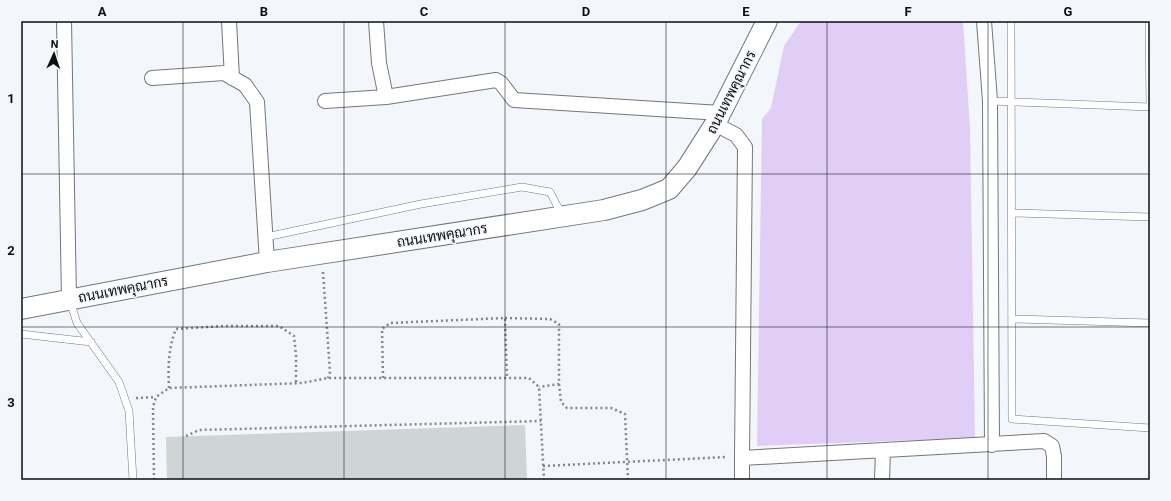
<svg xmlns="http://www.w3.org/2000/svg" width="1171" height="501" viewBox="0 0 1171 501" font-family="Roboto,Sarabun,sans-serif">
<style>
.green{fill:#e0cef7}
.building{fill:#cfd4d5}
.lines{fill:none;stroke-linecap:round;stroke-linejoin:round}
.service-casing{stroke:#74777a;stroke-width:8}
.minor-casing{stroke:#74777a;stroke-width:16}
.secondary-casing{stroke:#74777a;stroke-width:22}
.path{stroke:#848689;stroke-width:2.5;stroke-dasharray:2 3;stroke-linecap:butt}
.service{stroke:#fff;stroke-width:7}
.minor{stroke:#fff;stroke-width:14}
.secondary{stroke:#fff;stroke-width:20}
.grid{fill:none;stroke:#0d0e0f;stroke-width:1;stroke-opacity:0.55}
.labels{text-anchor:middle;dominant-baseline:central;stroke-width:3;stroke-linejoin:round;paint-order:stroke}
.street-label{font-size:14px;fill:#0d0e0f;stroke:#f3f6fa}
.neatline{fill:none;stroke:#0d0e0f;stroke-width:1.5}
.grid-label{font-size:13px;text-anchor:middle;font-weight:bold;fill:#0d0e0f}
</style>
<rect width="100%" height="100%" fill="#f3f6fa"/>
<path class="green" d="M801 21H963L970 129 975 438 757 446 762 119 771 108 784 46Z"/>
<path class="building" d="M525 425 527 480H167L166 437Z"/>
<g class="lines">
<g class="service-casing">
<path id="service" d="M1011 21 1012 419 1150 428
M1149 21 1150 107
M990 101 1150 107
M1012 213 1150 217
M266 237 421 204 522 187 550 192 562 215
M70 301 77 323 119 382 129 411 133 480
M1012 319 1150 323
M21 334 91 342"/>
</g>
<g class="minor-casing">
<path id="minor" d="M64 21 69 299
M229 21 232 78
M376 21 379 63 386 97 496 80 501 83 514 100 721 113
M984 21 990 101 992 445
M152 78 224 73 245 85 257 102 267 262
M325 101 386 97
M715 124 736 135 745 147 742 458 1044 441 1052 446 1054 456V480
M742 480V458
M882 480 883 450"/>
</g>
<g class="secondary-casing">
<path id="secondary" d="M21 309 267 262 604 210 642 200 669 189 687 168 715 124 767 21"/>
</g>
<path class="path" d="M323 272 330 372 328 378
M505 318 550 319 559 324V384L539 387
M383 378 382 329 390 323 505 318 507 378
M559 384 561 402 567 408H611L625 414 628 480
M169 388C168 368 168 349 176 329L223 326H279L294 336 296 355V383
M136 398 156 397
M186 436 199 430 541 421
M543 466 727 457
M154 480 153 407 156 397 169 388 302 383 328 378H529L539 387 544 480"/>
<use href="#service" class="service"/>
<use href="#minor" class="minor"/>
<use href="#secondary" class="secondary"/>
</g>
<path class="grid" d="M183 21V480M344 21V480M505 21V480M666 21V480M827 21V480M988 21V480M21 174H1150M21 327H1150"/>
<g class="labels">
<g class="street-label">
<text transform="translate(731 92) rotate(-63)">ถนนเทพคุณากร</text>
<text transform="translate(442 235) rotate(-9)">ถนนเทพคุณากร</text>
<text transform="translate(123 289) rotate(-11)">ถนนเทพคุณากร</text>
</g>
</g>
<rect width="1171" height="501" fill="none" stroke="#f3f6fa" stroke-width="44"/>
<g transform="translate(54 54) rotate(3)" stroke="#f3f6fa" stroke-width="3" paint-order="stroke">
<path d="M0-3L7 15L0 10L-7 15Z" fill="#0d0e0f"/>
<text y="-6" font-size="11" font-weight="bold" text-anchor="middle" fill="#0d0e0f">N</text>
</g>
<rect x="22" y="22" width="1127" height="457" class="neatline"/>
<g class="grid-label">
<text x="102" y="16">A</text>
<text x="264" y="16">B</text>
<text x="424" y="16">C</text>
<text x="586" y="16">D</text>
<text x="746" y="16">E</text>
<text x="908" y="16">F</text>
<text x="1068" y="16">G</text>
<text x="11" y="103">1</text>
<text x="11" y="255">2</text>
<text x="11" y="407">3</text>
</g>
</svg>
